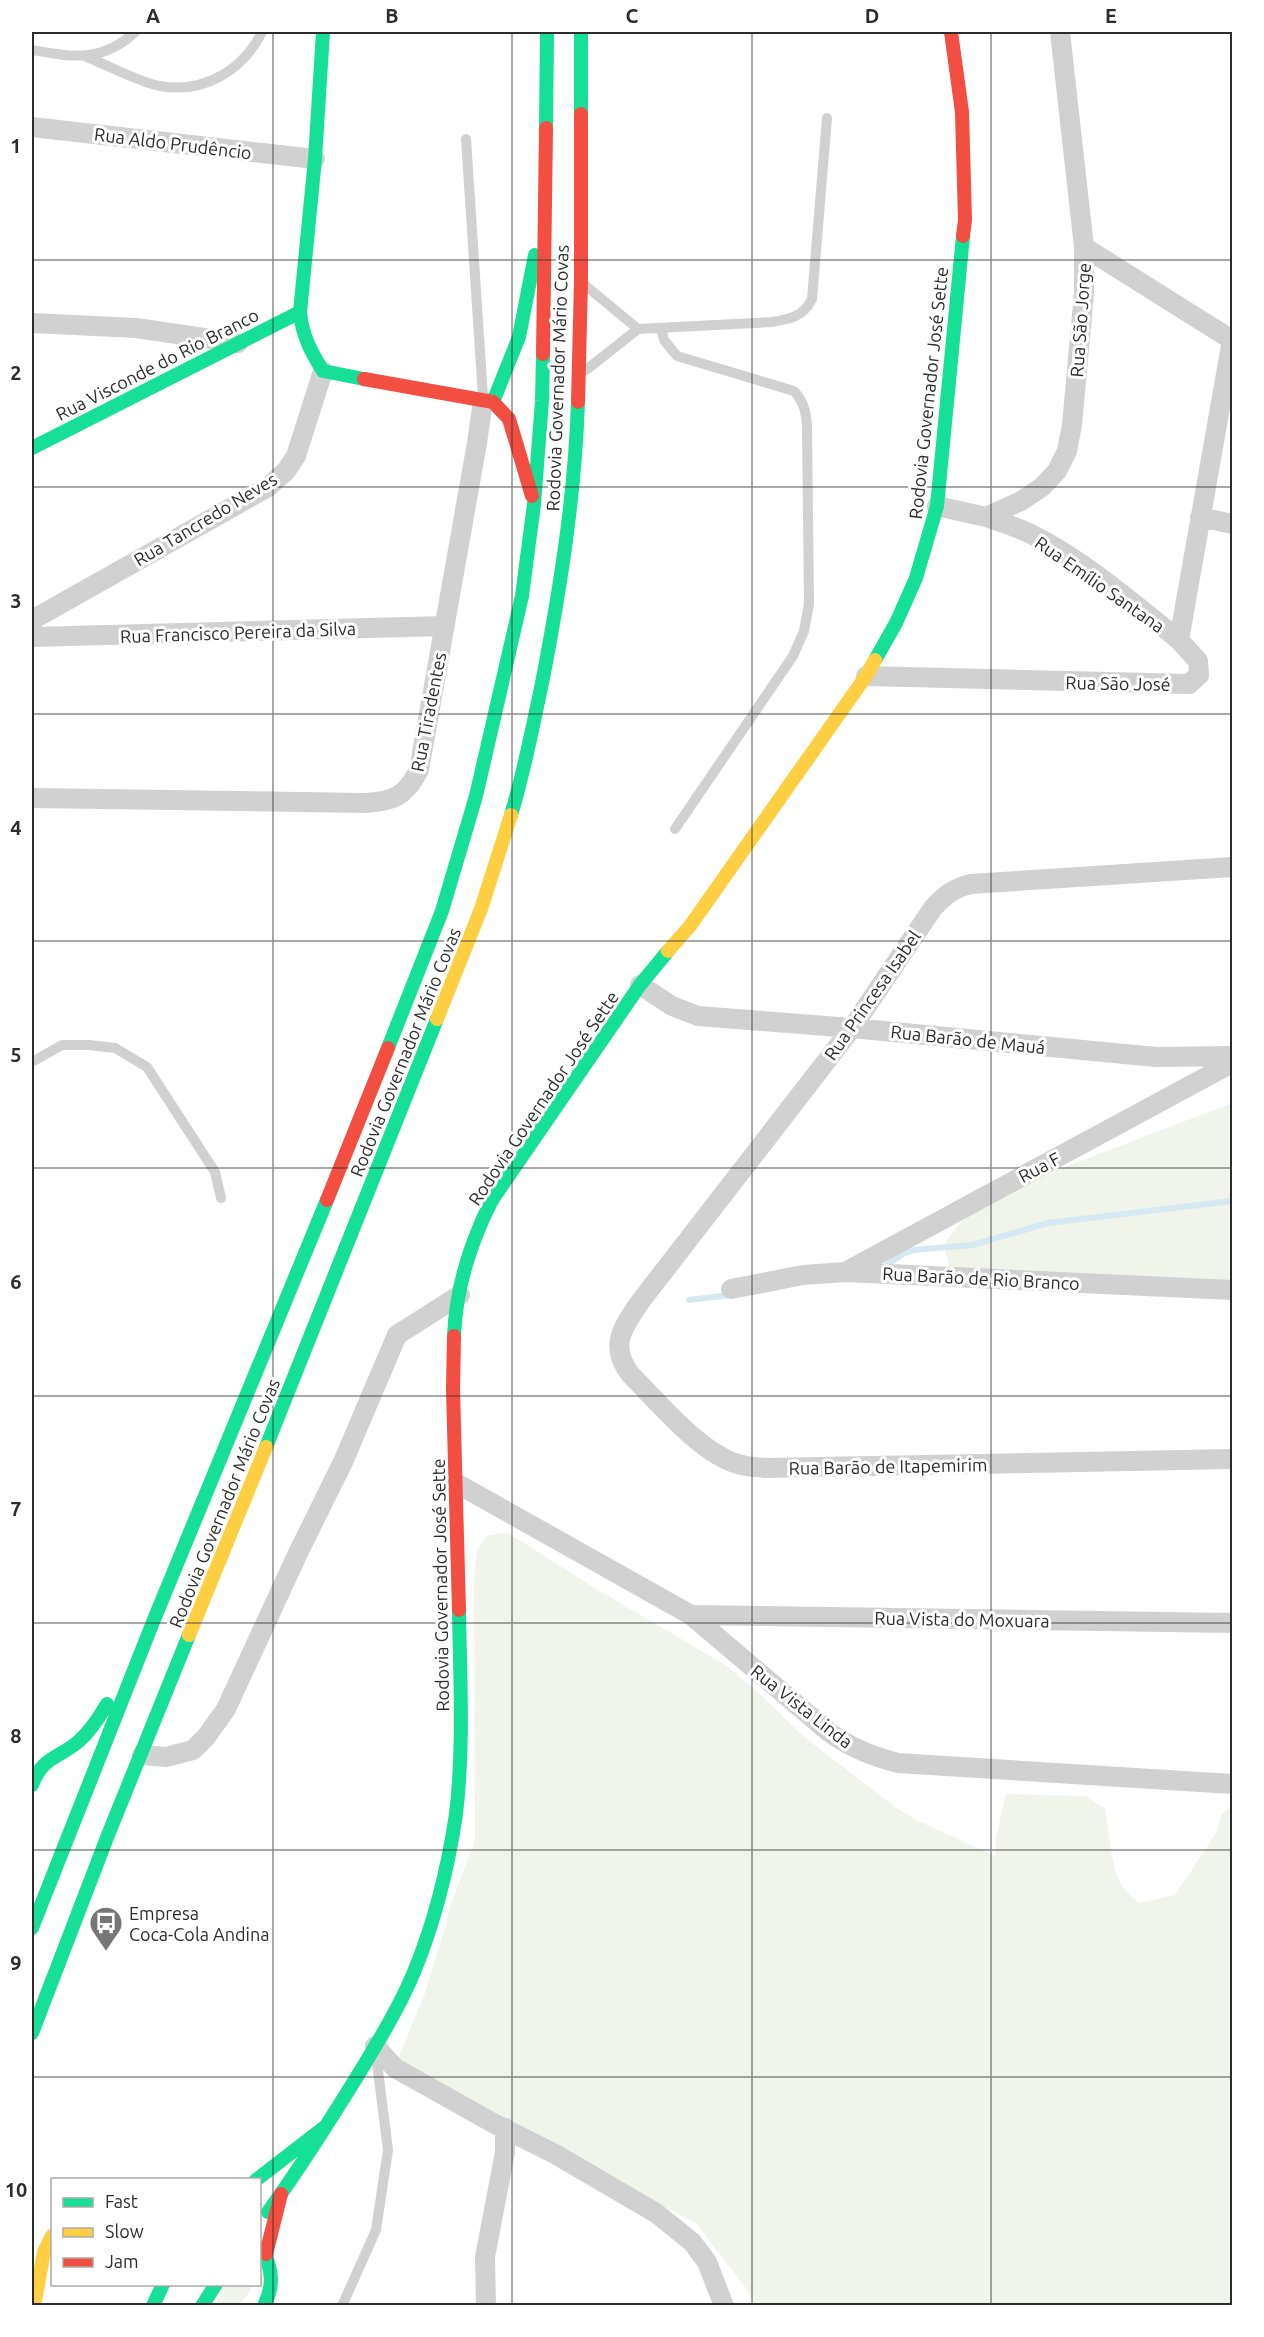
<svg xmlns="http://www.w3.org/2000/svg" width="1264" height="2337" viewBox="0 0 1264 2337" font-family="Ubuntu,sans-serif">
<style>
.green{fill:#f0f4ea}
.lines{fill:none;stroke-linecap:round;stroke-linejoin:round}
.stream{stroke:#d6e8f1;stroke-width:6}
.lane{stroke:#d1d1d1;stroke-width:10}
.street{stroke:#d1d1d1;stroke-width:20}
.fast{stroke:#16e098;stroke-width:14}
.slow{stroke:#ffcf43;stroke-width:14}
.jam{stroke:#f24e42;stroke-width:14}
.grid{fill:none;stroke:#2c2c2c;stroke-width:1.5;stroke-opacity:0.55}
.labels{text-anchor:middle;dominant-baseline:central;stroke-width:6;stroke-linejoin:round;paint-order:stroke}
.street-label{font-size:18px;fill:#2c2c2c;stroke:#fff}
.poi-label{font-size:18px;fill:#2c2c2c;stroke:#fff;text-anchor:start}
.neatline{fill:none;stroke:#2c2c2c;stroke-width:2}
.grid-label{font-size:20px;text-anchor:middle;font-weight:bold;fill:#2c2c2c}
</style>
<rect width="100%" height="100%" fill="#fff"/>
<path class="green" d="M1232 1103V1282L951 1271 943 1245 979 1200Z
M501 1533H508L598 1590 727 1666 763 1697 803 1736 895 1807 916 1820 995 1856 996 1837 1006 1794 1086 1796 1105 1808C1110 1830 1110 1873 1125 1890 1129 1895 1134 1899 1139 1903L1175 1895 1217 1832 1221 1815 1232 1806V2305H754L749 2292 696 2223 402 2072 396 2063 425 1993 445 1928 450 1907 475 1840 474 1578 477 1550 487 1536Z
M226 2285H253V2286C239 2309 239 2305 213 2306Z"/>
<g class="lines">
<path class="stream" d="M882 1268 903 1254 914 1250 972 1245 1048 1223 1232 1201
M689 1300 730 1295"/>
<path class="lane" d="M32 50C72 57 102 63 135 32
M87 57C107 65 141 83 160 86 204 94 243 70 262 32
M466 139 483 397
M661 328 664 340 677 356 794 391C804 402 806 412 807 426L809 604 804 631 793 656 675 829
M638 329 772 322C790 319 803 317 812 299L827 118
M586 370 638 329 586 286
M32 1062 62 1045H89L115 1048 147 1067 215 1172 221 1198
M342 2306 376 2230 388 2150 376 2055"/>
<path class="street" d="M32 127 315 159
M1084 247 1232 340
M32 323 136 328 238 343
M937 506 986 517 1021 501 1042 487 1057 471 1067 451 1072 425 1084 293V247L1060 32
M986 517C998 521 1010 525 1022 530 1075 553 1133 603 1179 640
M1200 517 1232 524
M32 620 268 487 286 471 296 456 323 371
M32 637 445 626
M866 676 1189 684 1199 675 1198 661 1179 640 1232 340
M32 798 365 803C394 801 405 797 419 770L477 443 483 401
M1232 867 971 884C954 888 945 895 933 908L852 1028 640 1302C623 1327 608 1346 631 1375 658 1402 701 1454 738 1464 747 1467 757 1467 766 1468L1232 1459
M640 985 672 1006 698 1016 852 1028 1156 1057 1232 1056
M847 1271 1232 1063
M731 1289 803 1275 845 1272 1232 1290
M456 1483 691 1615 829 1732C851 1748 872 1756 898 1763L1232 1784
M691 1615 1232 1623
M142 1755 166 1757 193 1750 206 1737 226 1709 298 1553 343 1462 397 1335 460 1295
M375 2046 395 2068 493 2123 555 2154 656 2213 692 2242 707 2262 724 2306
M486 2306 485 2257 505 2152V2128"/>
<path class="fast" d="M323 32 315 159 300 312C302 335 311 352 323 371L364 379
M581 32V114
M546 128 547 32
M493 402 519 337 535 255
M32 448 300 312
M875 660 896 623 916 578 937 506 963 236
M511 815C525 769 534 721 544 673 561 583 575 494 578 402
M388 1048 442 911 476 796 522 596 534 504 542 401 543 354
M454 1336C456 1287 470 1243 492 1200L640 985 668 951
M266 1447 437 1019
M32 1785C42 1757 58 1759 79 1741 90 1731 99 1718 107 1704
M32 1928 153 1622 327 1200
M32 2033 108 1835 189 1635
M256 2180 326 2126
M268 2212C300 2168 329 2122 358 2075 378 2042 399 2008 414 1972 435 1921 448 1868 456 1814 464 1747 460 1677 459 1610
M260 2248C273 2266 274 2286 264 2306
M153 2306 163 2284
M202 2306 216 2284"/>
<path class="slow" d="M668 951 690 926 866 676 875 660
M437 1019 481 909 511 815
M189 1635 266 1447
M34 2306 44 2252 52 2236"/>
<path class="jam" d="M951 32 962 112 965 220 963 236
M543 354 546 128
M364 379 493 402 509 419 532 496
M578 402 581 281V114
M327 1200 388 1048
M454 1336 453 1390 459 1610
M266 2254 281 2194"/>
</g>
<path class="grid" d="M273 32V2306M512 32V2306M752 32V2306M991 32V2306M32 260H1232M32 487H1232M32 714H1232M32 941H1232M32 1168H1232M32 1396H1232M32 1623H1232M32 1850H1232M32 2077H1232"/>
<defs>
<g id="bus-pin" transform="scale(1.725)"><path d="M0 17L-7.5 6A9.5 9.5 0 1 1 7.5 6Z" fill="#767676" stroke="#fff"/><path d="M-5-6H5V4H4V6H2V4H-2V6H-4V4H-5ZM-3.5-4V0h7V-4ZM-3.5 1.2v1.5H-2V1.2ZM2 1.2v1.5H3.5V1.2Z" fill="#fff"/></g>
</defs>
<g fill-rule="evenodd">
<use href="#bus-pin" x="106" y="1923"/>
</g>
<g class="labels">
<g class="street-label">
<text transform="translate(173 143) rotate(7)">Rua Aldo Prudêncio</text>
<text transform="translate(1080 320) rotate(-86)">Rua São Jorge</text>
<text transform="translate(157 364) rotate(-27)">Rua Visconde do Rio Branco</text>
<text transform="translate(557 378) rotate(-88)">Rodovia Governador Mário Covas</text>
<text transform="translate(928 393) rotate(-84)">Rodovia Governador José Sette</text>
<text transform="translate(205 519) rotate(-31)">Rua Tancredo Neves</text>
<text transform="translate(1100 584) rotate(35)">Rua Emílio Santana</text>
<text transform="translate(238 632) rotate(-2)">Rua Francisco Pereira da Silva</text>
<text transform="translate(1118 683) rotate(1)">Rua São José</text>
<text transform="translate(428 712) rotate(-79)">Rua Tiradentes</text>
<text transform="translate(872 995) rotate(-55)">Rua Princesa Isabel</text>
<text transform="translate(968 1039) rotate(6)">Rua Barão de Mauá</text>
<text transform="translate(405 1052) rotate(-68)">Rodovia Governador Mário Covas</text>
<text transform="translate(543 1098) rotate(-56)">Rodovia Governador José Sette</text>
<text transform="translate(1039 1167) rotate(-28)">Rua F</text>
<text transform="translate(981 1278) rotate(3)">Rua Barão de Rio Branco</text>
<text transform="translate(888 1466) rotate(-1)">Rua Barão de Itapemirim</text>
<text transform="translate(224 1503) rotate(-68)">Rodovia Governador Mário Covas</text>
<text transform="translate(440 1585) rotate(-91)">Rodovia Governador José Sette</text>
<text transform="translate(962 1619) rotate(1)">Rua Vista do Moxuara</text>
<text transform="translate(802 1706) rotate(38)">Rua Vista Linda</text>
</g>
<g class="poi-label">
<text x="129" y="1913">Empresa<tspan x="129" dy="21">Coca-Cola Andina</tspan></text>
</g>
</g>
<rect width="1264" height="2337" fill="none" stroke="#ffffff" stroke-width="66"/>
<rect x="51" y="2178" width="210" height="108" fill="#ffffff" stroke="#ababab" stroke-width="1.5"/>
<rect x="63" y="2198" width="30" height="9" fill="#16e098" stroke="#ababab" stroke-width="1.5"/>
<text x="105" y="2208" font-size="18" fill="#2c2c2c">Fast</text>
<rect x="63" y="2228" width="30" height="9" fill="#ffcf43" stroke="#ababab" stroke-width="1.5"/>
<text x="105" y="2238" font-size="18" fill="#2c2c2c">Slow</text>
<rect x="63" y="2258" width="30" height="9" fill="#f24e42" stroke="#ababab" stroke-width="1.5"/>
<text x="105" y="2268" font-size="18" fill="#2c2c2c">Jam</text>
<rect x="33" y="33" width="1198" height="2271" class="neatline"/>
<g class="grid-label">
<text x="153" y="23">A</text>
<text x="392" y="23">B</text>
<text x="632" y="23">C</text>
<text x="872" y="23">D</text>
<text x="1111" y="23">E</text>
<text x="16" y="153">1</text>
<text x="16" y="380">2</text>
<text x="16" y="608">3</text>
<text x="16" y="835">4</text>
<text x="16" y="1062">5</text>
<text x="16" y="1289">6</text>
<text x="16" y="1516">7</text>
<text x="16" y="1743">8</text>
<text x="16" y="1970">9</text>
<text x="16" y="2197">10</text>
</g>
</svg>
